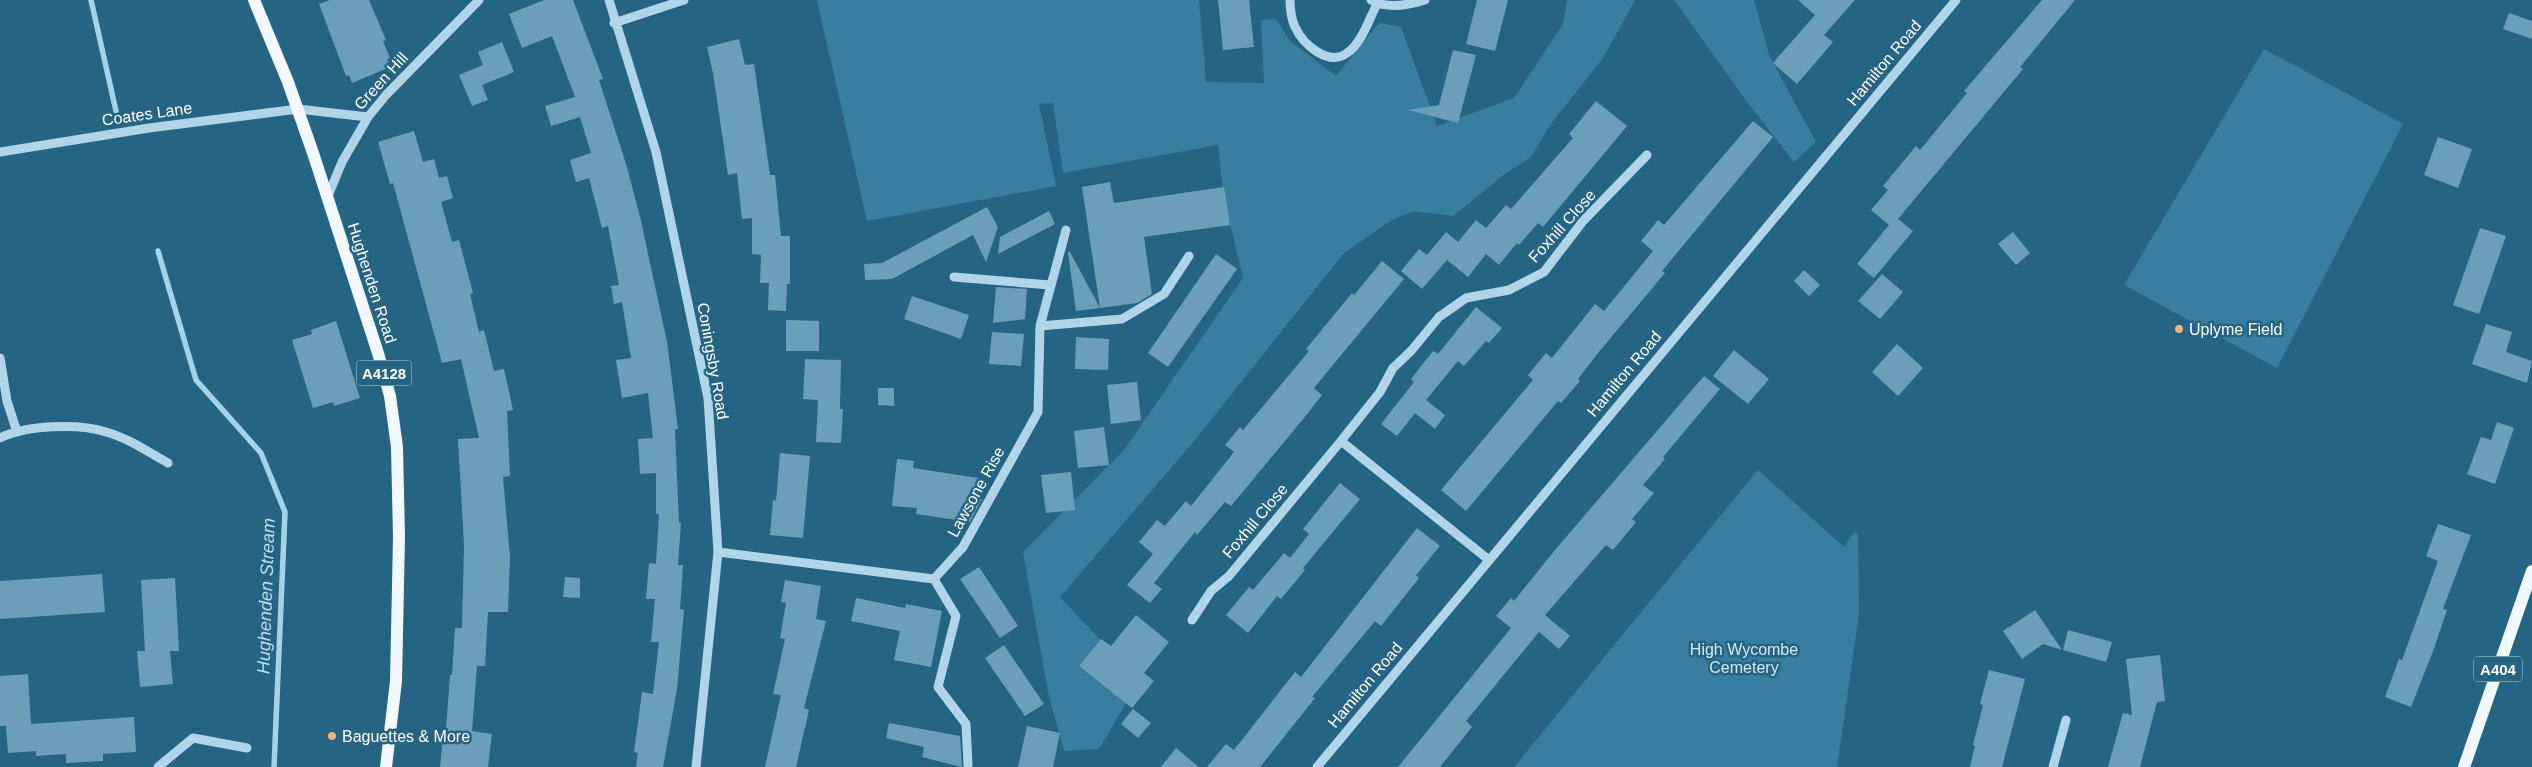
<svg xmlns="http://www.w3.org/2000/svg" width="2532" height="767" viewBox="0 0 2532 767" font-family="Helvetica,sans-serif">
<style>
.green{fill:#387ea0}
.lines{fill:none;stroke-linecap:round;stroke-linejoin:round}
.stream{stroke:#a4d3e8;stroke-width:5.5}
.building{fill:#6b9fb9}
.minor{stroke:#b0d5e8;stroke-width:9}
.major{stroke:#f2f9fe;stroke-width:12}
.poi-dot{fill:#f0b275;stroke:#266484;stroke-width:2}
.labels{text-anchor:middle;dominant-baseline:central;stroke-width:5;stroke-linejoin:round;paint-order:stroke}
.shield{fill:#266484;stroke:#bed0da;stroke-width:1}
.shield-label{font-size:15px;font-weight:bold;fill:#fff}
.street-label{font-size:16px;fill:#fff;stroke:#266484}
.poi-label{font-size:16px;fill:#fff;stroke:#266484;text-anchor:start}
.park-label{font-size:16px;fill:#d4ebf6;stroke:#266484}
.water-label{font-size:18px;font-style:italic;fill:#bcdeef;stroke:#266484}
</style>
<rect width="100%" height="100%" fill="#266484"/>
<path class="green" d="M817 0H1199L1206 82 1264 83 1261 20 1276 19 1290 41 1336 76 1379 23 1401 27 1437 126 1514 98 1563 24 1567 0H1635L1603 58 1550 125 1531 157 1505 174 1453 216 1414 211 1392 220 1344 253 1195 440 1060 597 1139 681 1099 749 1064 751 1048 692 1023 552 1124 450 1243 278 1224 198 1218 145 1063 173 1053 103 1039 104 1056 186 867 221Z
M1674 0H1754L1769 55 1816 142 1794 162 1744 98Z
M2264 49 2403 124 2277 368 2124 285Z
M1758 470 1844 547 1854 532 1858 534 1859 614 1837 767H1514Z"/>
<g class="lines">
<path class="stream" d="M91 0 116 111
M158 251 196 380 261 453 285 512 274 767"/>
</g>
<path class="building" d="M330 0H369L386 40 383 41 390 58 387 59 390 67 352 83 349 75 346 76 319 4Z
M544 0H573L603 79 599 80 627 167 641 221 667 342 678 429H675L679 523H681L678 565H683L680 609 684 610 677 689 663 767H636L638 753 634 752 642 692 653 694 659 642H651L655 599H646L649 563 656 564 659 514H656V473L640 474 638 439 653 438 648 393 622 398 616 360 631 358 622 302 614 304 611 286 619 285 608 226 602 228 589 178 576 182 570 160 591 153 580 117 551 126 545 106 575 97 552 36 522 48 509 14Z
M1218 0H1249L1254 47 1223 50Z
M1477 0H1508L1495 51 1466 44Z
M1798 0H1855L1824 35 1833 42 1797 84 1773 63 1815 15Z
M2042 0H2075L2020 67 2023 69 1898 219 1913 231 1874 278 1857 264 1889 225 1871 210 1888 190 1883 186 1916 146 1920 150 1967 93 1964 91Z
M2509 13 2532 21V39L2503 29Z
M739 39 745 65 754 64 770 175H775L781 236H790V284H787L786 311 768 310 769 283H760L761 255 752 254V218L742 219 737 173 728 175 713 73 707 47Z
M502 42 514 72 482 85 488 100 472 106 459 75 483 65 478 52Z
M1453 50 1476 55 1458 123 1408 110 1439 105Z
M1596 101 1627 126 1543 227 1538 223 1519 245 1517 243 1499 265 1486 254 1468 277 1447 260 1422 289 1401 271 1419 249 1427 255 1446 232 1458 242 1476 220 1486 228 1506 205 1511 209 1573 138 1569 134Z
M1753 121 1773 137 1662 271 1665 273 1598 353 1578 379 1580 381 1561 403 1558 401 1466 511 1441 490 1533 380 1528 375 1546 353 1552 358 1595 304 1604 311 1653 251 1641 241 1658 220 1664 225Z
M414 131 423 162 434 159 439 178 447 176 453 198 441 202 452 242 459 240 473 293 470 294 479 332 484 330 494 371 504 369 513 410 507 411 510 476 503 477 510 557 508 612H488L485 666H477L472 731 492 734 488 767H440L444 728 446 729 450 675H452L455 628H462L464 545 458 439 479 438 461 359 442 363 393 183 390 184 378 142Z
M2438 137 2472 149 2458 188 2424 175Z
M1110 182 1114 203 1224 187 1230 225 1144 237 1152 294 1137 303 1100 308 1082 187Z
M987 207 998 227 986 262 973 235 892 279 865 280 864 264 882 263Z
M1049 211 1055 224 998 254 1000 237Z
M2480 228 2506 236 2479 314 2453 305Z
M2013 232 2030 253 2016 265 1998 244Z
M1068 252H1070L1100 308 1076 311Z
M1216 254 1237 269 1168 367 1148 353Z
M1382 261 1404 279 1314 388 1322 395 1304 418 1231 506 1225 502 1197 535 1195 532 1154 583 1162 589 1150 603 1127 585 1153 554 1139 542 1157 520 1165 526 1186 501 1191 506 1234 452 1225 445 1240 427 1243 430 1274 393 1309 351 1306 349 1352 293 1354 295Z
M1804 270 1820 285 1809 296 1794 281Z
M1882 274 1903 292 1880 319 1858 301Z
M996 287 1027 289 1025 319 993 323Z
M912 296 969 315 961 339 904 319Z
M1476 307 1502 328 1489 343 1486 341 1464 366 1458 361 1426 400 1445 415 1435 429 1415 413 1397 436 1381 424 1414 382 1411 379 1433 351 1438 354Z
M786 320 819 321V351H786Z
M336 321 360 398 334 406 333 402 313 408 292 340 312 334 311 330Z
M2486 324 2512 332 2506 352 2532 361 2527 383 2472 364Z
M992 332 1024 334 1021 366 989 364Z
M1076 337 1109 339 1108 370 1075 369Z
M1897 344 1923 368 1898 396 1872 372Z
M1734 350 1769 379 1748 404 1713 376Z
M805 359 841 360 840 409H843L841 443 816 442 818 400 803 399Z
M1704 376 1720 389 1663 457 1665 459 1643 485 1654 493 1632 519 1636 522 1613 550 1606 545 1545 615 1570 636 1559 649 1539 632 1466 721 1472 727 1440 767H1398L1511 628 1496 616 1511 598 1514 601 1555 550Z
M1137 382 1141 420 1111 424 1107 385Z
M878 388H894V406L878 405Z
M2497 422 2514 428 2495 484 2467 474 2481 437 2491 440Z
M1104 427 1109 465 1078 468 1074 431Z
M780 453 810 456 803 538 770 535 773 500 776 501Z
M897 459 914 461 913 468 985 479 981 501 970 522 916 514 917 508 892 506Z
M1071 472 1075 510 1046 513 1041 475Z
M1340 483 1360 499 1303 568 1305 570 1281 599 1277 596 1248 633 1226 615 1249 587 1253 590 1284 553 1290 558 1309 534 1303 529Z
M2438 524 2471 535 2443 609 2447 610 2433 651 2411 707 2385 697 2399 659 2402 660 2438 561 2426 556Z
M1417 528 1440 546 1416 575 1419 578 1381 626 1375 621 1312 697 1315 698 1260 767H1207L1226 744 1234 750 1295 672 1301 677Z
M979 567 1018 626 1000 638 960 579Z
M102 574 105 612 0 619V581Z
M565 577 580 578V598L563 597Z
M175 578 179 651H170L173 684 140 687 137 651H145L141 580Z
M785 580 821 586 816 619 826 621 804 708 809 710 796 767H765L781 695 773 694 785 639 780 638 786 603 781 602Z
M856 598 905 608 906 604 942 611 931 667 894 660 900 631 851 621Z
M2035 610 2062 650 2043 644 2022 659 2003 631Z
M1136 615 1169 642 1144 673 1154 681 1132 708 1079 666 1101 639 1111 646Z
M2068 630 2112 642 2106 662 2063 650Z
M1004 645 1044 704 1025 716 985 658Z
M2160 655 2165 701 2157 702 2140 767H2108L2123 713 2132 715 2126 659Z
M1989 670 2025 679 2002 767H1970L1975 746 1973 745 1983 705 1980 704Z
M28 674 31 724 134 717 136 752 103 754V761L66 763V754L36 756V751L8 753 6 726H0V676Z
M1133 709 1151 723 1138 738 1121 724Z
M889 723 960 736 962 767 922 757 924 747 886 738Z
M1027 726 1060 733 1053 767H1018Z
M1176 748 1199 767H1161Z"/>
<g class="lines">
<path class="minor" d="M609 0 656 152 708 398 718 552 696 767
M1290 0C1290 9 1291 18 1295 27 1303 44 1328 67 1347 53 1362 43 1369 19 1377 4
M1371 0C1386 9 1409 5 1425 0
M614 23 684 0
M0 152 149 128 298 109 368 117
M328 196 342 162 368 117 386 95 479 0
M954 277 1050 285
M1040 326 1122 319 1164 294 1189 256
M0 358 7 401 17 432
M0 438C26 425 79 423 106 432 128 438 148 452 168 463
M718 552 934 579 963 547 1038 412 1040 326 1066 230
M1489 560 1341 441 1380 392 1393 368 1411 351 1439 317 1466 298 1509 290 1544 272 1583 221 1647 155
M934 579 956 616 938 687 966 724 968 765
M1192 620 1211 591 1229 576 1341 441
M158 767 193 738 247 748
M1317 767 1956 0
M2053 767 2066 720"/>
<path class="major" d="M254 0 288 82 313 153 378 353 390 396 397 447 399 537 396 681 386 767
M2464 767 2532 571"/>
</g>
<g class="poi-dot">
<circle cx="2179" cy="329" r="5"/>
<circle cx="332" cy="736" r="5"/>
</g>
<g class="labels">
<g class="shield">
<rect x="356.5" y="360.5" width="55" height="25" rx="4"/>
<rect x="2474" y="656.5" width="48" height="25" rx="4"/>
</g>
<g class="shield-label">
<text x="384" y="373">A4128</text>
<text x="2498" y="669">A404</text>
</g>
<g class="street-label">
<text transform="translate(1884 63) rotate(-50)">Hamilton Road</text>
<text transform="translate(381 81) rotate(-48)">Green Hill</text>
<text transform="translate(147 114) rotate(-8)">Coates Lane</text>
<text transform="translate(1562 226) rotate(-48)">Foxhill Close</text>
<text transform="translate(372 283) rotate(72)">Hughenden Road</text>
<text transform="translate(713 361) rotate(80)">Coningsby Road</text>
<text transform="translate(1624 374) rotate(-50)">Hamilton Road</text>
<text transform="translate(976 492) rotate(-61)">Lawsone Rise</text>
<text transform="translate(1255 521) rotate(-50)">Foxhill Close</text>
<text transform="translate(1365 685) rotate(-50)">Hamilton Road</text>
</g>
<g class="poi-label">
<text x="2189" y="329">Uplyme Field</text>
<text x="342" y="736">Baguettes &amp; More</text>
</g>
<g class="park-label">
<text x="1744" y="649">High Wycombe<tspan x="1744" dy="18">Cemetery</tspan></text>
</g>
<g class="water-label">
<text transform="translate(266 596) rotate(-88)">Hughenden Stream</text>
</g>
</g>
</svg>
